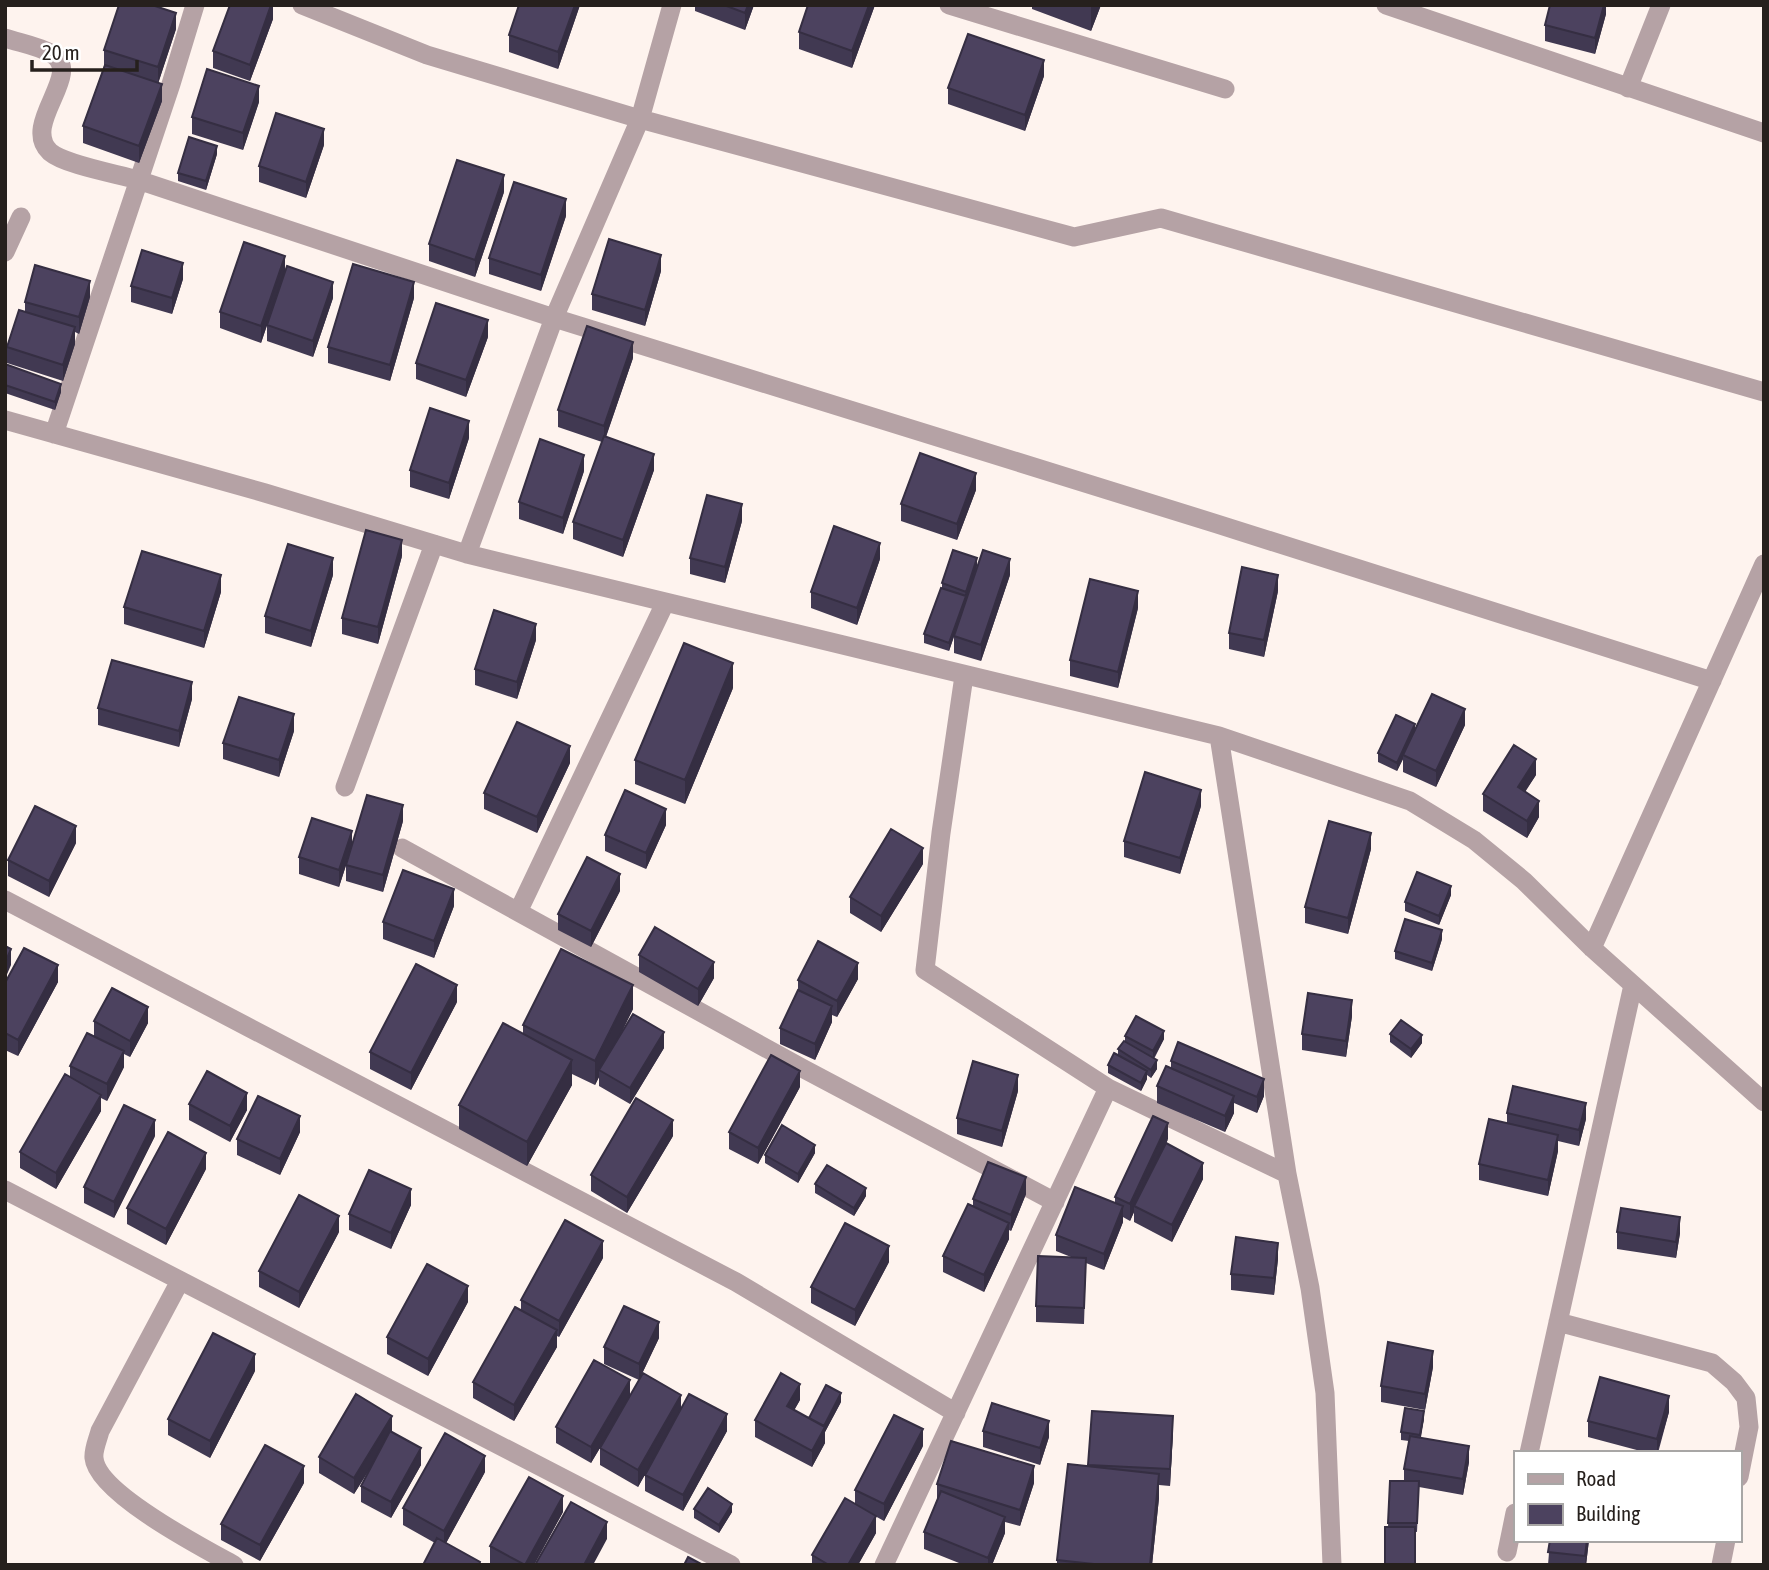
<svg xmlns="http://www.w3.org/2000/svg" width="1769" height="1570" viewBox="0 0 1769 1570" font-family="'Asap Condensed',sans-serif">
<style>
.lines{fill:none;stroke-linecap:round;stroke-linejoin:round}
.minor{stroke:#b5a2a5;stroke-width:19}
.wall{fill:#413952}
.shaded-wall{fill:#352e42}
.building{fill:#4c425f;stroke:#352e42;stroke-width:2}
</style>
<rect width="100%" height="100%" fill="#fef3ee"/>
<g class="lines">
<path class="minor" d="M302 5 427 55 640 119 1074 237 1161 218 1764 392
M949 5 1225 89
M1386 5 1764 133
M5 38C20 43 39 46 52 54 85 73 20 124 50 152 65 165 118 174 138 180L554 318 640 119 672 5
M1628 88 1661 5
M5 252 21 217
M5 420 265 493 467 554 1219 736 1287 1174 1310 1288 1325 1393 1332 1565
M54 434 171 84 195 5
M467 554 554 318 1217 524 1712 681
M964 676 941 833 925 970 1108 1088
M1219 736 1410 801 1474 840 1524 881 1592 948 1764 1102
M345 787 434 544
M402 848 802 1068 1055 1202
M5 900 736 1282 956 1413
M518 912 665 603
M1592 948 1764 564
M5 1190 731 1565
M180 1281 100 1431C98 1439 93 1450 94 1458 97 1493 203 1548 234 1565
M1558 1322 1712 1363 1734 1382 1746 1398 1749 1427 1739 1477
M1529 1453 1633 985
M1507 1552 1515 1513
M884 1565 1108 1088 1287 1174
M1721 1565 1726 1540"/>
</g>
<path class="wall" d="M273 5V19L250 81 213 68V51Z
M519 5H580L558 69 509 52V35Z
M695 5H754L745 30 695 11Z
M808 5H875L852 68 799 49V32Z
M1032 5H1101L1091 31 1032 9Z
M1606 5V14L1595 54 1545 41V25Z
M176 29 158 83 162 101 139 163 83 143V126L104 66V50Z
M1044 76 1025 131 948 104V88Z
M259 102 243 150 192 134V117Z
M324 145 306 198 259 182V166Z
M217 154 206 190 178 181V173Z
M504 192 475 277 429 261V244Z
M566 216 541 291 489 274V258Z
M661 271 645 326 592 310V294Z
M285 272 261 343 220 328V312Z
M183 279 172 314 131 302V286Z
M90 297 79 334 75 332V344L63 381 7 363V347L25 312V302Z
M333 298 313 357 267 341V325Z
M414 298 390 381 328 363V347Z
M488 337 466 397 416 379V363Z
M633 358 606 437 654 470 623 557 573 539V522L602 442 558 427V410Z
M5 364 61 392 55 410 5 393Z
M469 438 449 499 410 487V470Z
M584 471 563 534 519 519V502Z
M976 490 957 540 901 521V504Z
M742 521 725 583 690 574V558Z
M402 556 378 644 342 634V618Z
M880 559 857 625 811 608V592Z
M977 566 966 602 1010 575 981 661 954 653V637L949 651 924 643V634L942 588V583Z
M333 575 311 647 265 633V616Z
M1278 591 1264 657 1229 649V633Z
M221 592 204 648 124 624V607Z
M1138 608 1118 688 1070 676V660Z
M536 640 517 699 475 685V669Z
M733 688 685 804 635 784V760Z
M192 699 179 747 98 725V708Z
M1465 725 1436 787 1403 772V759L1397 771 1378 762V753L1415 730Z
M294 731 279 777 223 759V743Z
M570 763 537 833 484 809V793Z
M1536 775 1525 791 1539 817 1527 838 1483 811V794Z
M1201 806 1180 874 1124 857V841Z
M403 821 383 892 346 881V865L339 887 299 874V857L352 844Z
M666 825 646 869 605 851V835Z
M76 843 49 897 8 876V860Z
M1371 849 1348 934 1305 923V907Z
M923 864 881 932 850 913V897Z
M620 891 591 947 558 930V914Z
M1451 895 1439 925 1405 911V902Z
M454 906 434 958 383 939V922Z
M1442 939 1432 971 1395 959V951Z
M639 955 714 978 698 1006 639 972Z
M858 979 837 1017 832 1015V1022L815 1060 780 1044V1028L798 990V980Z
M58 982 18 1056 5 1050V983Z
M457 1002 411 1090 370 1069V1052Z
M633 1009 620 1035 664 1048 630 1104 599 1086V1077L595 1085 572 1074V1085L527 1166 459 1129V1105L523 1034V1025Z
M1352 1016 1346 1057 1302 1050V1034Z
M94 1021 148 1023 130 1057 124 1054V1067L107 1101 101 1098V1111L56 1189 20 1168V1152L70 1077V1066L94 1037Z
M1390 1034 1422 1043 1411 1058 1390 1042Z
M1125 1036 1164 1039 1154 1059 1157 1069 1151 1078 1147 1075V1079L1141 1091 1108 1073V1065L1118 1056V1049L1125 1041Z
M1171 1061 1264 1096 1257 1113 1234 1103V1113L1225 1132 1157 1103V1086L1171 1069Z
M800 1087 758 1164 729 1149V1132Z
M1018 1091 1002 1147 957 1134V1118Z
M189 1104 247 1110 230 1142 189 1120Z
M1507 1113 1586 1119 1579 1146 1558 1141V1151L1548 1196 1479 1180V1164L1507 1123Z
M300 1132 280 1175 237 1155V1139Z
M155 1136 114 1218 84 1203V1187Z
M673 1136 627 1213 591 1191V1175Z
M1168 1139 1166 1144 1203 1179 1172 1242 1134 1222V1212L1130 1221 1123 1217V1222L1104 1270 1086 1263 1084 1324 1036 1322V1306L1071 1257 1056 1251V1235L1115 1203V1197Z
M815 1153 798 1183 765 1163V1155Z
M206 1169 166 1245 127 1224V1208Z
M815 1184 866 1196 854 1216 815 1193Z
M1026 1194 1011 1231 1009 1230V1239L984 1292 943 1272V1256L973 1207V1199Z
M411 1205 391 1249 349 1230V1214Z
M339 1232 299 1308 259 1287V1271Z
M1617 1232 1680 1233 1676 1258 1617 1249Z
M603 1258 559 1337 557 1336V1347L514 1421 473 1398V1382L521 1310V1300Z
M1278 1259 1274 1295 1231 1290V1274Z
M889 1262 855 1326 811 1303V1287Z
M468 1302 428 1376 387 1354V1337Z
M659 1338 639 1380 604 1364V1347Z
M1433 1367 1425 1410 1381 1402V1386Z
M255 1371 210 1458 168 1435V1419Z
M630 1396 681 1410 727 1431 683 1511 645 1491V1475L658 1451 638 1487 600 1465V1448L591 1463 556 1443V1427Z
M800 1400 794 1410 809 1418 841 1402 825 1432V1443L812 1467 755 1437V1420Z
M1092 1411 1173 1432 1170 1486 1159 1485V1498L1152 1565H1057V1560L1088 1466Z
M1669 1412 1658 1453H1648L1588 1437V1421Z
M1424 1419 1420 1438 1469 1462 1463 1495 1419 1487 1417 1532 1388 1527 1390 1481H1404V1469L1409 1441 1401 1440V1432Z
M983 1431 1049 1437 1040 1465 983 1447Z
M392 1432 421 1465 391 1518 361 1502V1486L368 1472 354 1494 319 1473V1457Z
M923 1446 884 1521 875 1516 876 1533 858 1565H812V1555L855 1505V1490Z
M485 1472 446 1543 480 1565 435 1543 403 1525V1508Z
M304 1483 260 1561 221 1540V1524Z
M1034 1483 1020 1526 1005 1522V1533L992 1565H964L924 1549V1532L937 1500V1484Z
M694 1509 732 1512 719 1533 694 1518Z
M563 1512 534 1565H494L490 1563V1546Z
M1550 1540H1589L1586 1565H1548Z"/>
<path class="shaded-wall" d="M271 5H273V19L250 81V65Z
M575 5H580L558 69V52Z
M748 5H754L745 30V13Z
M869 5H875L852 68V51Z
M1091 5H1101L1091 31Z
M1604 5H1606V14L1595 54V38Z
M176 13V29L158 84V67Z
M1044 60V76L1025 131V115Z
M162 84V101L139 163V146Z
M259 86V102L243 150V133Z
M324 129V145L306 198V182Z
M217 146V154L206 190V181Z
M504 175V192L475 277V260Z
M566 199V216L541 291V275Z
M661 255V271L645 326V310Z
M285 256V272L261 343V326Z
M183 263V279L172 314V298Z
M90 281V297L79 334V317Z
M333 282V298L313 357V341Z
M414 282V298L390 381V365Z
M488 320V337L466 397V380Z
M75 327V344L63 381V365Z
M633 342V358L604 442V426Z
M61 384V392L55 410V402Z
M469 421V438L449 499V483Z
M654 454V470L623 557V540Z
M584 455V471L563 534V518Z
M976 473V490L957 540V524Z
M742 504V521L725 583V567Z
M402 540V556L378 644V627Z
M880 543V559L857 625V608Z
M333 558V575L311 647V631Z
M977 558V566L949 651V643Z
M1010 559V575L981 661V645Z
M221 575V592L204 648V631Z
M1278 575V591L1264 657V640Z
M1138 591V608L1118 688V672Z
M536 624V640L517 699V682Z
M733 663V688L685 804V780Z
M192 682V699L179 747V731Z
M1465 709V725L1436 787V771Z
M294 714V731L279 777V760Z
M1415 724V732L1403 755V759L1397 771V763Z
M570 746V763L537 833V817Z
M1536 759V775L1518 803V787Z
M1201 790V806L1180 874V858Z
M1539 801V817L1527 838V821Z
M403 805V821L383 892V875Z
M666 809V825L646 869V853Z
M76 826V843L49 897V881Z
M352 831V847L339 887V870Z
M1371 833V849L1348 934V918Z
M923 848V864L881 932V916Z
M620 874V891L591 947V931Z
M1451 886V895L1439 925V916Z
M454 889V906L434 958V941Z
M1442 930V939L1432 971V963Z
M11 949V965L5 979V963Z
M714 962V978L698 1006V989Z
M858 963V979L837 1017V1001Z
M58 965V982L18 1056V1040Z
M457 985V1002L411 1090V1073Z
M633 985V1009L602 1072 599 1070V1077L595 1085V1061Z
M1352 1000V1016L1346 1057V1041Z
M832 1006V1022L815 1060V1044Z
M148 1007V1023L130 1057V1041Z
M1164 1031V1039L1153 1059V1051Z
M664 1032V1048L630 1104V1088Z
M1422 1035V1043L1411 1058V1049Z
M124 1051V1067L107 1101V1084Z
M572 1060V1085L527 1166V1142Z
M1157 1060V1069L1151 1078V1070Z
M800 1071V1087L758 1164V1148Z
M1147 1071V1079L1141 1091V1083Z
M1018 1075V1091L1002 1147V1131Z
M1264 1079V1096L1257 1113V1097Z
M247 1093V1110L230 1142V1126Z
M101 1095V1111L56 1189V1173Z
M1234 1096V1113L1225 1132V1116Z
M1586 1103V1119L1579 1146V1130Z
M300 1116V1132L280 1175V1159Z
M155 1120V1136L114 1218V1202Z
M673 1120V1136L627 1213V1197Z
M1168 1123V1139L1136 1207 1134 1206V1212L1130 1221V1204Z
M1558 1135V1151L1548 1196V1180Z
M815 1145V1153L798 1183V1174Z
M206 1153V1169L166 1245V1229Z
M1203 1163V1179L1172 1242V1225Z
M1026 1177V1194L1011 1231V1215Z
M866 1188V1196L854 1216V1208Z
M411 1189V1205L391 1249V1233Z
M1123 1206V1222L1104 1270V1254Z
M339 1216V1232L299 1308V1292Z
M1680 1217V1233L1676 1258V1242Z
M1009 1223V1239L984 1292V1275Z
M603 1241V1258L559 1337V1321Z
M1278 1243V1259L1274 1295V1278Z
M889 1246V1262L855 1326V1310Z
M468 1286V1302L428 1376V1359Z
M659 1322V1338L639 1380V1364Z
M557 1330V1347L514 1421V1405Z
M1433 1351V1367L1425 1410V1394Z
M255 1354V1371L210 1458V1441Z
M630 1380V1397L591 1463V1447Z
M800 1384V1400L787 1423V1406Z
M841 1393V1402L825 1432V1443L812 1467V1451Z
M681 1395V1411L638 1487V1470Z
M1669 1396V1412L1657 1453V1439Z
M1424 1411V1419L1420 1443V1435Z
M727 1414V1431L683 1511V1495Z
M392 1416V1432L354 1494V1478Z
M1173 1416V1432L1170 1486V1469Z
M1049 1421V1437L1040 1465V1448Z
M923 1429V1446L884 1521V1504Z
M1469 1446V1462L1463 1495V1479Z
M421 1448V1465L391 1518V1502Z
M485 1456V1472L444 1547V1531Z
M304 1466V1483L260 1561V1545Z
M1034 1466V1483L1020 1526V1510Z
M1159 1474V1498L1152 1565H1150Z
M563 1496V1512L534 1565H525Z
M732 1504V1512L719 1533V1525Z
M876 1516V1533L858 1565H848Z
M1005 1517V1533L992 1565H988V1558Z
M607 1522V1539L593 1565H584Z
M1587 1540H1589L1586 1565H1585Z"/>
<path class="building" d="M119 5H152L176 13 158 67 104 50Z
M230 5H271L250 65 213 51Z
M519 5H575L558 52 509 35Z
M724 5H748L745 13Z
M808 5H869L852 51 799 32Z
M1550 5H1604L1595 38 1545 25Z
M968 34 1044 60 1025 115 948 88Z
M105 65 162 84 139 146 83 126Z
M207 69 259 86 243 133 192 117Z
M276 113 324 129 306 182 259 166Z
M189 137 217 146 206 181 178 173Z
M457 160 504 175 475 260 429 244Z
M514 182 566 199 541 275 489 258Z
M609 239 661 255 645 310 592 294Z
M244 242 285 256 261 326 220 312Z
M142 250 183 263 172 298 131 286Z
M353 264 414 282 390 365 328 347Z
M35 265 90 281 79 317 25 302Z
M287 266 333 282 313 341 267 325Z
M436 303 488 320 466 380 416 363Z
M19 310 75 327 63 365 7 347Z
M587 326 633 342 604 426 558 410Z
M5 364 61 384 55 402 5 385Z
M430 408 469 421 449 483 410 470Z
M604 436 654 454 623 540 573 522Z
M540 439 584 455 563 518 519 502Z
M920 453 976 473 957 524 901 504Z
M707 495 742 504 725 567 690 558Z
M834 526 880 543 857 608 811 592Z
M366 530 402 540 378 627 342 618Z
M288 544 333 558 311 631 265 616Z
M953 550 977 558 966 592 942 583Z
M983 550 1010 559 981 645 954 636Z
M142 551 221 575 204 631 124 607Z
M1242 567 1278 575 1264 640 1229 633Z
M1090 579 1138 591 1118 672 1070 660Z
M941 588 966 596 949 643 924 634Z
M494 610 536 624 517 682 475 669Z
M684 643 733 663 685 780 635 760Z
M112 660 192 682 179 731 98 708Z
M1432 694 1465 709 1436 771 1403 755Z
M239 697 294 714 279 760 223 743Z
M1396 715 1415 724 1397 763 1378 753Z
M517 722 570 746 537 817 484 793Z
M1514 745 1536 759 1518 787 1539 801 1527 821 1483 794Z
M1145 772 1201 790 1180 858 1124 841Z
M625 790 666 809 646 853 605 835Z
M367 795 403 805 383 875 346 865Z
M35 806 76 826 49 881 8 860Z
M312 818 352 831 339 870 299 857Z
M1329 821 1371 833 1348 918 1305 907Z
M891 829 923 848 881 916 850 897Z
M587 857 620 874 591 931 558 914Z
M403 870 454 889 434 941 383 922Z
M1417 872 1451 886 1439 916 1405 902Z
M1405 919 1442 930 1432 963 1395 951Z
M655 927 714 962 698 989 639 955Z
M818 941 858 963 837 1001 798 980Z
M5 946 11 949 5 963Z
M24 948 58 965 18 1040 5 1033V983Z
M561 949 633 985 595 1061 523 1025Z
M416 964 457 985 411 1073 370 1052Z
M112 988 148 1007 130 1041 94 1021Z
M798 990 832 1006 815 1044 780 1028Z
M1308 993 1352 1000 1346 1041 1302 1034Z
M633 1014 664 1032 630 1088 599 1070Z
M1136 1016 1164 1031 1153 1051 1125 1036Z
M1401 1020 1422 1035 1411 1049 1390 1034Z
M503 1023 572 1060 527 1142 459 1105Z
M87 1033 124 1051 107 1084 70 1066Z
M1124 1041 1157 1060 1151 1070 1118 1049Z
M1178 1042 1264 1079 1257 1097 1171 1061Z
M1114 1053 1147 1071 1141 1083 1108 1065Z
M771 1055 800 1071 758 1148 729 1132Z
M973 1061 1018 1075 1002 1131 957 1118Z
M1166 1066 1234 1096 1225 1116 1157 1086Z
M207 1071 247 1093 230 1126 189 1104Z
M65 1074 101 1095 56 1173 20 1152Z
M1513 1086 1586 1103 1579 1130 1507 1113Z
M258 1096 300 1116 280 1159 237 1139Z
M636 1098 673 1120 627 1197 591 1175Z
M124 1105 155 1120 114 1202 84 1187Z
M1153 1116 1168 1123 1130 1204 1115 1197Z
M1489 1119 1558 1135 1548 1180 1479 1164Z
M782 1125 815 1145 798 1174 765 1155Z
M168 1132 206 1153 166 1229 127 1208Z
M1166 1143 1203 1163 1172 1225 1134 1206Z
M988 1162 1026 1177 1011 1215 973 1199Z
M827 1165 866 1188 854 1208 815 1184Z
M369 1170 411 1189 391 1233 349 1214Z
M1075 1187 1123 1206 1104 1254 1056 1235Z
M299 1195 339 1216 299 1292 259 1271Z
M968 1204 1009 1223 984 1275 943 1256Z
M1621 1208 1680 1217 1676 1242 1617 1232Z
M565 1220 603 1241 559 1321 521 1300Z
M845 1223 889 1246 855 1310 811 1287Z
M1236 1237 1278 1243 1274 1278 1231 1274Z
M1038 1256 1086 1258 1084 1308 1036 1306Z
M427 1264 468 1286 428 1359 387 1337Z
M624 1306 659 1322 639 1364 604 1347Z
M515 1307 557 1330 514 1405 473 1382Z
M213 1333 255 1354 210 1441 168 1419Z
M1388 1342 1433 1351 1425 1394 1381 1386Z
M594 1360 630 1380 591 1447 556 1427Z
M643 1373 681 1395 638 1470 600 1448Z
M781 1373 800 1384 787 1406 825 1427 812 1451 755 1420Z
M1600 1377 1669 1396 1657 1439 1588 1421Z
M826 1385 841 1393 824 1426 809 1418Z
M356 1394 392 1416 354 1478 319 1457Z
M689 1394 727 1414 683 1495 645 1475Z
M992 1403 1049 1421 1040 1448 983 1431Z
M1405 1408 1424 1411 1420 1435 1401 1432Z
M1092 1411 1173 1416 1170 1469 1088 1465Z
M894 1415 923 1429 884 1504 855 1490Z
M390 1431 421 1448 391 1502 361 1486Z
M445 1433 485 1456 444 1531 403 1508Z
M1410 1436 1469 1446 1463 1479 1404 1469Z
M951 1441 1034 1466 1020 1510 937 1484Z
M265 1445 304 1466 260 1545 221 1524Z
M1068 1464 1159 1474 1150 1565H1103L1057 1560Z
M529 1477 563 1496 525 1565 490 1546Z
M1390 1481H1419L1417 1523H1388Z
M708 1488 732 1504 719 1525 694 1509Z
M941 1491 1005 1517 988 1558 924 1532Z
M845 1498 876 1516 848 1565H829L812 1555Z
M571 1502 607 1522 584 1565H535Z
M1385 1527H1415V1565H1385Z
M437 1538 480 1562 479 1565H423Z
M1550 1540H1587L1585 1556 1548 1552Z
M688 1557 703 1565H684Z"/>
<rect width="1769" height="1570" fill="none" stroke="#26201d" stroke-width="14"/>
<rect x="1514" y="1451" width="228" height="91" fill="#ffffff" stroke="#a8a6a5" stroke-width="2"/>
<rect x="1528" y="1474" width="35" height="10" fill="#b5a2a5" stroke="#a8a6a5" stroke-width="2"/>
<text x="1576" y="1486" font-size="21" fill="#26201d">Road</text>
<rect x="1528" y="1504" width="35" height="21" fill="#4c425f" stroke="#a8a6a5" stroke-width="2"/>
<text x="1576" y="1521" font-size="21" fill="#26201d">Building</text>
<path d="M32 60v10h105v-10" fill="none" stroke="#26201d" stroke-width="3.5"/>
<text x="42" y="60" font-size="21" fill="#26201d" stroke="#ffffff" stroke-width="5" paint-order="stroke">20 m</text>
</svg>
